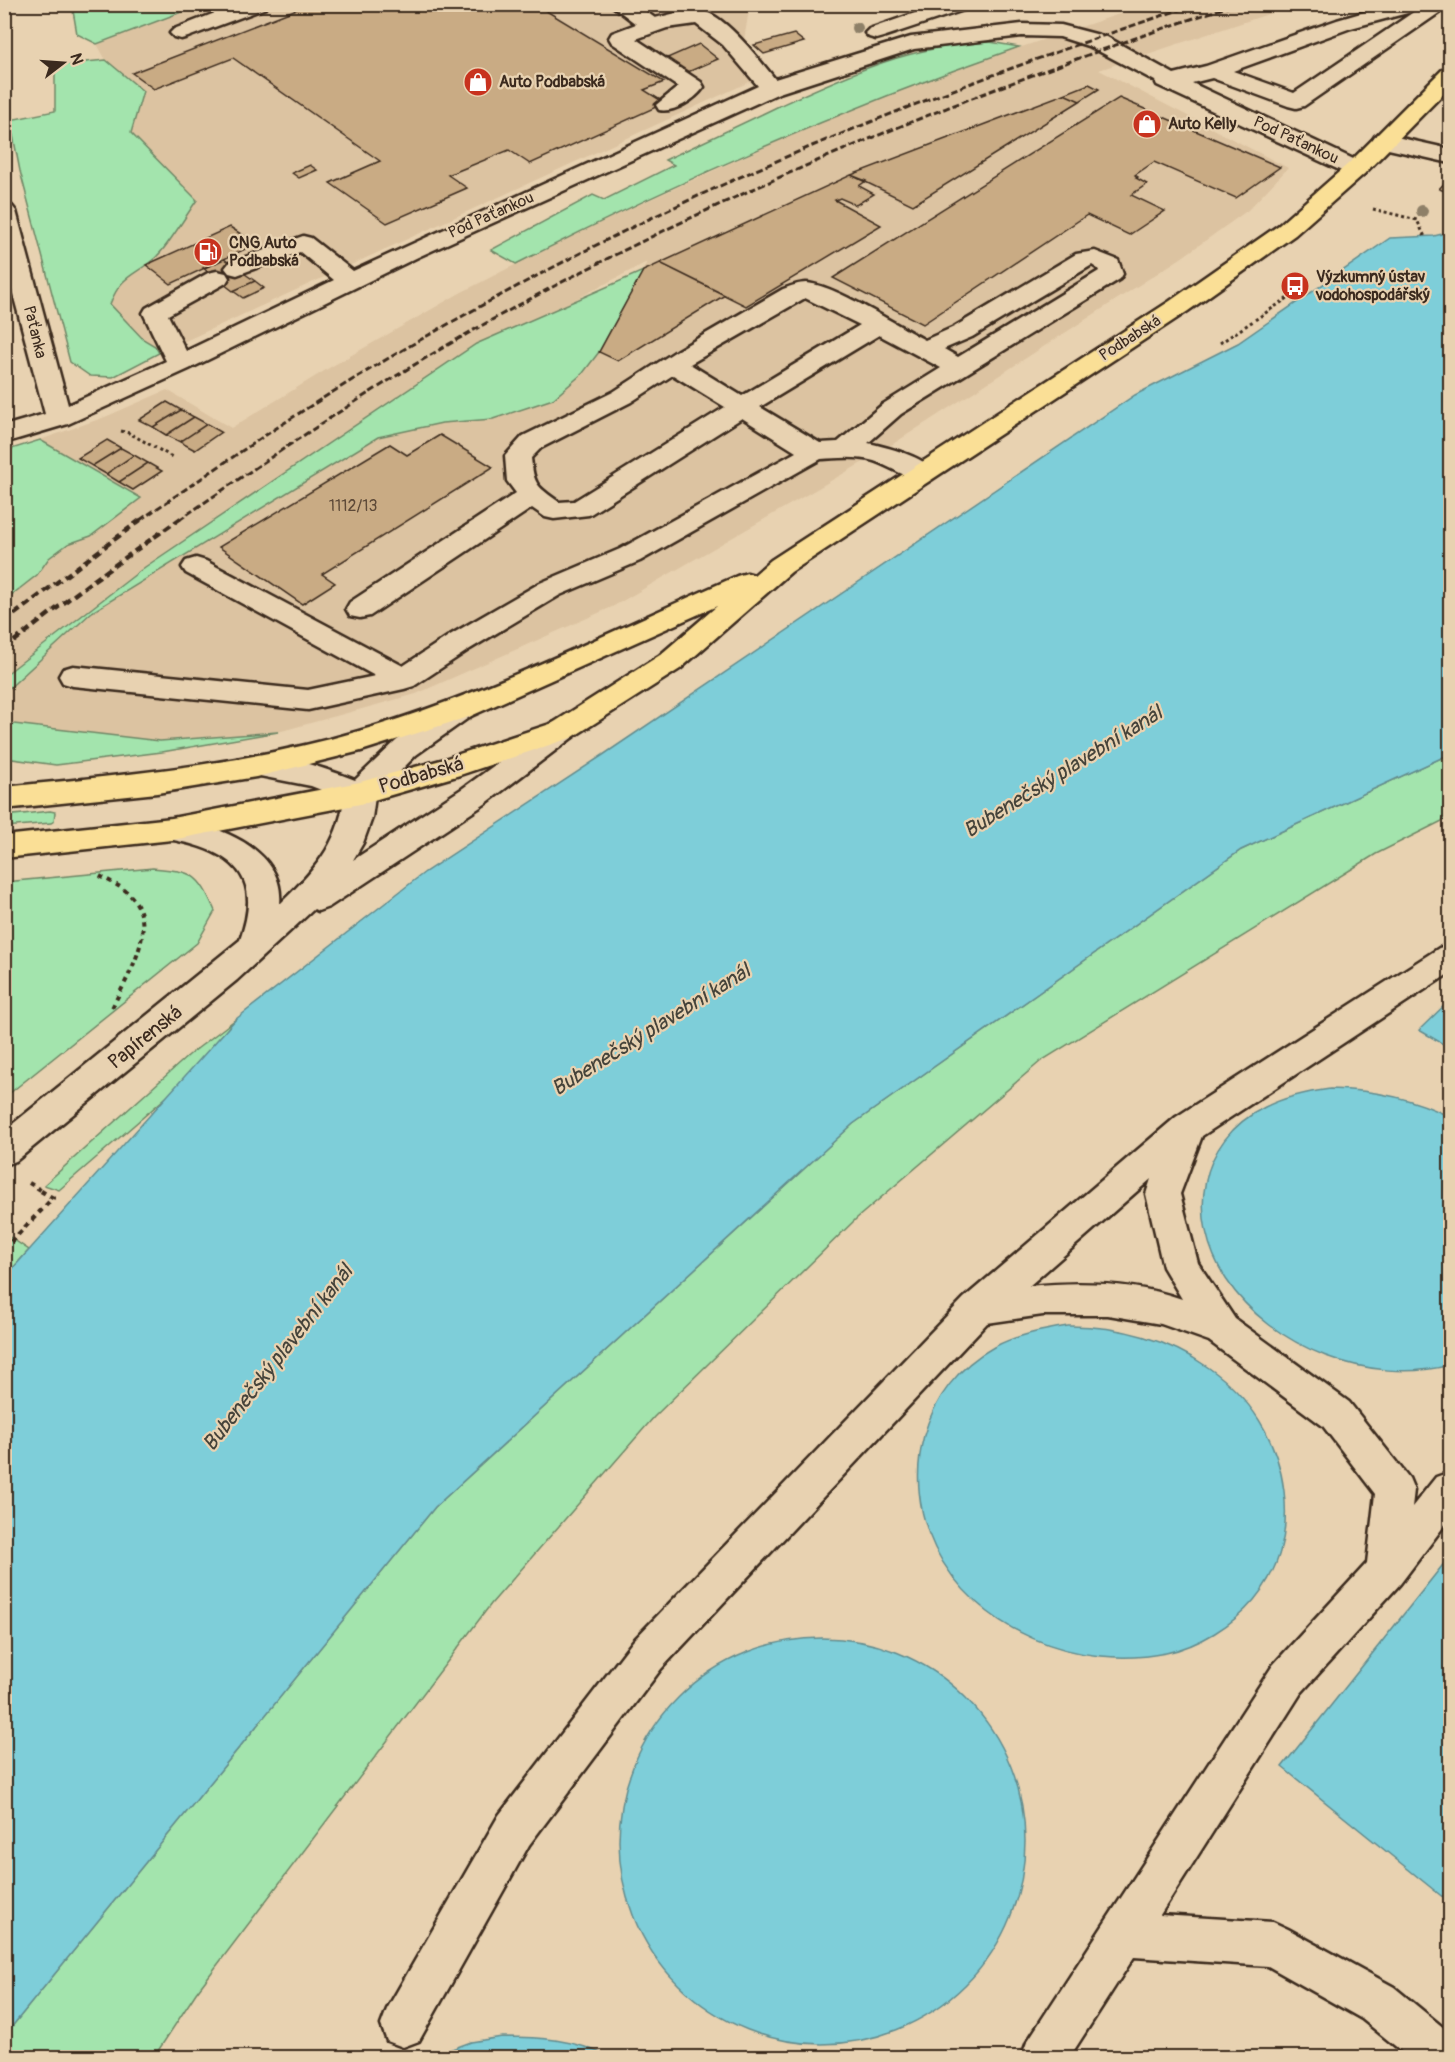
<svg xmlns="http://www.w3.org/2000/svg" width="1455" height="2062" viewBox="0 0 1455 2062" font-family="Pangolin,sans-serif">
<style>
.built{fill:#dcc3a1;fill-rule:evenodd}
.green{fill:#a3e4ad;stroke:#6f8766;stroke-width:1.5}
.water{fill:#7eced9;stroke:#638c8e;stroke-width:1.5}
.building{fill:#c9ab84;stroke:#3b2a1e;stroke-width:1.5}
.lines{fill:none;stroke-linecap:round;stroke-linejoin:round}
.minor-casing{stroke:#3b2a1e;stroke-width:5}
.major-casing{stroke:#3b2a1e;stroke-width:5}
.path-far2{stroke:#3b2a1e;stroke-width:3;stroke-dasharray:3 3;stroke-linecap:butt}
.path-far1{stroke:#3b2a1e;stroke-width:4;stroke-dasharray:4.5 4.5;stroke-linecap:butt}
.path{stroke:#3b2a1e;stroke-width:4.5;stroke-dasharray:5 5;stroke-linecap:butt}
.minor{fill:#e8d2b1;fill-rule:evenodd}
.major{fill:#fadf96;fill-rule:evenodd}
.rail-far1{stroke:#3b2a1e;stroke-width:3;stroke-dasharray:7 3;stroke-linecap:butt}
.rail{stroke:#3b2a1e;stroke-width:4.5;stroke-dasharray:8 4.5;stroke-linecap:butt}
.tree{fill:#8e8068}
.labels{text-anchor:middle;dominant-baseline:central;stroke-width:4.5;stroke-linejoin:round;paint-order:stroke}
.far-poi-label{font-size:16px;font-weight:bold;fill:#3b2a1e;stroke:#e8d2b1;text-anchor:start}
.far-street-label{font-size:16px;fill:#3b2a1e;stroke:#e8d2b1}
.number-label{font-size:16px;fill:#5e4a38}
.street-label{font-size:20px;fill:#3b2a1e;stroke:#e8d2b1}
.water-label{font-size:21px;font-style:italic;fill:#45433a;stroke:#e8d2b1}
</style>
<rect width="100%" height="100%" fill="#e8d2b1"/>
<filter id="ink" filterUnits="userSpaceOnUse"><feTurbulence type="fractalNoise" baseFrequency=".0167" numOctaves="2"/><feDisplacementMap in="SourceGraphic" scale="12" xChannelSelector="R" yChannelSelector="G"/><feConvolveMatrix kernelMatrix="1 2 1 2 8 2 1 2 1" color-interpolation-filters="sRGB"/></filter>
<g filter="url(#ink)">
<path class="built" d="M750 4 744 40 769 73 159 353 155 346 143 339 110 304 118 285 133 272 156 257 196 200 131 133 143 91 106 60 97 44 200 5Z
M1146 5H1296L1099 70 1288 168 1248 210 1181 258 879 453 612 607 416 694 278 732 160 741 5 724V692L67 635 5 684V587L133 493 40 440 105 417 167 390 231 428 329 368 460 293 577 233 836 115 962 67ZM647 262 599 352 493 419 442 423 378 437 103 605 262 487 391 404 519 329Z"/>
<path class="green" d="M72 5V4L200 5 97 44 77 34Z
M990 42 1019 47C847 107 678 181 516 264L491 250 593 195 604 200 674 165 665 160C703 142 742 124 781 105 851 73 912 45 990 42Z
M106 60 143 91 131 133 197 200C186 215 168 247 155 258 133 277 122 274 110 304L143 339 155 346 159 353 113 377 90 376 70 362 20 171 10 120 55 111V65Z
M643 271 599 352 583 373 553 399 493 419 442 423 378 437 92 612 5 692V675L145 567 476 344Z
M40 440 141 498 91 536 68 544 49 558 37 575 5 600V451Z
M5 723 160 741 278 732 162 752 56 765 5 758Z
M1450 754V817L1376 854 1041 1061 857 1218 654 1417 491 1604 196 1993 154 2057 5 2058V2035L435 1507 853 1124 1241 850Z
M50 811 55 812 54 821 51 823 5 827V816Z
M153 868C193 872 198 872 215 911L197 943 5 1097V882Z
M236 1019 171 1093 59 1190 44 1185 189 1055Z
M5 1234 29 1250 5 1277H4Z"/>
<path class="water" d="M1450 232V754L1241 850 853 1124 435 1507 5 2035V1277L236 1019 425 872 603 755 1135 395 1238 343 1390 238 1434 236Z
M1450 1000V1048L1419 1030Z
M1330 1089C1373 1090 1412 1097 1450 1117V1365C1371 1386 1271 1348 1226 1279 1187 1218 1197 1141 1265 1107 1285 1097 1307 1092 1330 1089Z
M1068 1326C1169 1325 1271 1384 1284 1491 1289 1531 1280 1569 1254 1600 1233 1625 1199 1646 1166 1653 1078 1671 976 1631 935 1548 900 1476 921 1387 994 1347 1017 1335 1042 1330 1068 1326Z
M1450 1556V1903L1282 1767Z
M619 1841a203 203 0 1 1 406 0a203 203 0 1 1-406 0Z
M502 2037C538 2037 576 2039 608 2057H430L471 2042Z"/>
<path class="building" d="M310 4H535L664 82 644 90 665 103 530 164 509 150 448 175 467 188 387 223 330 183 380 161 233 58 154 89 132 73Z
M794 34 804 42 764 54 754 45Z
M699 44 718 59 688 72 665 59Z
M1089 84 1099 89 1080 101 1064 94Z
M1064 94 1080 101 913 205 851 175Z
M1119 98 1280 167 1236 198 1154 162 1135 175 1138 177 1136 178 1147 184 1131 195 1165 211 1129 235 1087 215 923 324 833 278Z
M310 165 317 170 299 178 292 173Z
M851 175 866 181 859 186 874 194 856 205 840 198 835 200 881 225 746 306 660 263Z
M1450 177V193L1439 189Z
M230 227 256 244 171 284 146 265Z
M224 259 255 281 233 291 203 268Z
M660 263 725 295 618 361 599 352 643 271Z
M255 281 264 288 243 298 233 291Z
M167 402 181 410 153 427 139 420Z
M181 410 194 417 166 435 153 427Z
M194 417 207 424 180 442 166 435Z
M207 424 221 432 195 450 180 442Z
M440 435 493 467 322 574 335 583 302 604 219 547 390 444 407 455Z
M107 440 121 448 92 466 78 458Z
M121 448 134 455 106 474 92 466Z
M134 455 148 463 119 482 106 474Z
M148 463 162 471 133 490 119 482Z"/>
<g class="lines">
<g class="minor-casing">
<path id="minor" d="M238 4H269L266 8 188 37 181 39 174 37 170 33 174 29Z
M610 4H635L655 18C670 15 687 9 701 11 724 13 761 62 775 79L911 37 1022 24 1061 25 1107 37 1174 74 1206 66 1337 20 1392 4H1439L1442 9 1439 13 1304 106 1296 108 1288 106 1212 78 1192 83 1364 164 1367 169 1364 174 1356 176 1348 174 1157 85 1155 81 1091 47 1060 37 1022 36 914 49 779 93 418 257 189 369 68 424 4 443V426L45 414 4 260V204L12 206 16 211 68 405 166 361 143 313 146 308 208 273 217 271 226 273 229 278 226 283 168 315 186 351 334 280 300 252 237 275 229 273 225 268 229 263 303 236 311 238 353 271 758 86 723 45 696 24 667 28 636 39 701 82 704 87C695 100 674 113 659 110L656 105 678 87 612 43 609 38 612 33 636 24ZM1415 11 1294 93 1233 71 1351 28Z
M941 4H973L970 8 883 37 876 39 869 37 865 33 869 29Z
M1383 134 1450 149V163L1375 146 1372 141 1375 136Z
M1095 251 1118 260 1123 274 1120 279 901 414 868 443C887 447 926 457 936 473L932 479C912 484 893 467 874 461 857 456 838 458 821 459L640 561 560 595 470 649 414 686 404 689 308 710 73 686 63 683 59 676 63 669 73 666 308 690 375 676 186 573 182 567 186 561 196 558 206 561 403 666 450 635 540 583 620 549 796 452 742 418 589 515 554 519 545 517 532 508 370 616 360 618 350 616 346 609 350 602 516 493 507 481 505 456 523 436 613 392 676 351 783 289C791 286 799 283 806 283 833 284 898 326 925 340L954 327 1076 254ZM1092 265 1098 269 1099 271 958 357 944 349 972 337ZM805 298 860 325 742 396 690 364ZM879 335 941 368 883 404 838 442 820 443 760 407ZM673 375 725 407 574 501 559 502C537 486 534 486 531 458L541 448 631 402Z
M461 699 471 702 476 709 471 716 416 755 375 797 372 818 363 843 353 860 463 788 553 723 563 720 573 723 578 730 573 737 485 804 329 907 318 911 314 909 237 980 16 1161 4 1165V1131L240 940C255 898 252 867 206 849 192 843 176 841 161 837L157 829 161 821C176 817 191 821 206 826 242 837 284 860 280 904 313 872 338 845 344 799L311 786 245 773 241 766 245 759C273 750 328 769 355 780L396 741 451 702Z
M1450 945V973L1202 1136 1180 1194 1198 1263 1235 1319 1349 1402 1409 1478 1414 1490 1412 1507 1436 1477 1450 1472V1518L1400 1584 1301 1693 1160 1915 1273 1922 1288 1929 1394 1987 1450 2033V2058H1410L1362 2019 1268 1966 1134 1957 1069 2058H1021L1027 2042 1273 1665 1367 1563 1375 1494 1323 1426 1209 1341 1161 1324 1108 1315H1043L987 1323 661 1669 529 1845 419 2041 403 2047 387 2041 381 2025 387 2009 499 1815 633 1641 964 1298 1176 1117 1439 948ZM1151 1179 1146 1194 1163 1267 1182 1299C1133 1282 1080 1281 1029 1286Z"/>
</g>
<g class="major-casing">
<path id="major" d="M1450 68V87L1364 174 1295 235 1188 311 791 572 680 669 573 737 460 775 360 804 172 840 4 858V836L172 818 360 782 441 760 553 723 660 655 717 606 471 716 361 751 256 777 157 793 4 809V787C123 775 244 765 359 731 490 693 613 630 737 576L747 573 754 575 771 560 1170 301 1279 225 1348 164 1442 70Z"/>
</g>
<path class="path-far2" d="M1373 209 1417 220 1425 237
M1220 343 1303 288
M121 431 129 433 174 458"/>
<path class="path-far1" d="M100 876C109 881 121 886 128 893 162 925 128 975 112 1008
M29 1183 44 1192"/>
<path class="path" d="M4 1249 53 1198 41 1191"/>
<use href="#minor" class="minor"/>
<use href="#major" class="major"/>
<path class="rail-far1" d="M140 520C186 489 232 457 278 427 372 365 471 310 571 258 772 154 983 75 1197 4
M179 520C271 457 361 395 458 339 704 198 967 93 1236 4"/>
<path class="rail" d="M4 622 143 518
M4 649 87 585 181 518"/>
</g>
<g class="tree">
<circle cx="857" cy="28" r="6"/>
<circle cx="1422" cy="211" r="6"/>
</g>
</g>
<defs>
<g id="shop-disc" transform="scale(1.5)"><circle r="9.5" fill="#c8321e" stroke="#e8d2b1"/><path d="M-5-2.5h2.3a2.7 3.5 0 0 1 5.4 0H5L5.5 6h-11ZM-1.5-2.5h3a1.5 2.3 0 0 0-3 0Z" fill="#fff"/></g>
<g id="fuel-disc" transform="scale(1.5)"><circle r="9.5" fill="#c8321e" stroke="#e8d2b1"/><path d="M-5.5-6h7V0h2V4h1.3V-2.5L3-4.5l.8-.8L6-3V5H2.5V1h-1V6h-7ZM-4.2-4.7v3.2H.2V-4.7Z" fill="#fff"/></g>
<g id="bus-disc" transform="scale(1.5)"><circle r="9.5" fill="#c8321e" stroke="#e8d2b1"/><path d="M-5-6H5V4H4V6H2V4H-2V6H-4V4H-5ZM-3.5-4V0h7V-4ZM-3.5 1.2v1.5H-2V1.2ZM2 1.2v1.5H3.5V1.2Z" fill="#fff"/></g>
</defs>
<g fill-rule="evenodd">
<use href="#shop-disc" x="478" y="82"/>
<use href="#shop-disc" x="1147" y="124"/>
<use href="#fuel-disc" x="208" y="252"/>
<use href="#bus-disc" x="1295" y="286"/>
</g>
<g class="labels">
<g class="far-poi-label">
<text x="499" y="82">Auto Podbabská</text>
<text x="1168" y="124">Auto Kelly</text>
<text x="229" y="243">CNG Auto<tspan x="229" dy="18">Podbabská</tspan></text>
<text x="1316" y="277">Výzkumný ústav<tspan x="1316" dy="18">vodohospodářský</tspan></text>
</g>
<g class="far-street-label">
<text transform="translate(1296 140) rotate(25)">Pod Paťankou</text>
<text transform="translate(491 215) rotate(-24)">Pod Paťankou</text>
<text transform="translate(35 332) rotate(76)">Paťanka</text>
<text transform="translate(1130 338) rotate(-33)">Podbabská</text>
</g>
<g class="number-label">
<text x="353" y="506">1112/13</text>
</g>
<g class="street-label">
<text transform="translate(421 775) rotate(-16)">Podbabská</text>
<text transform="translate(145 1037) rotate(-39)">Papírenská</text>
</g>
<g class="water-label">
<text transform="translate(1063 772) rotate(-32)">Bubenečský plavební kanál</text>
<text transform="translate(651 1030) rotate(-32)">Bubenečský plavební kanál</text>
<text transform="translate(278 1358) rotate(-52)">Bubenečský plavební kanál</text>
</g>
</g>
<rect width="1455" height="2062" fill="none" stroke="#e8d2b1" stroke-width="24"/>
<rect x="12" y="12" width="1431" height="2038" fill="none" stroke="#3b2a1e" stroke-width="2" filter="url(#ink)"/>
<g transform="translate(63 63) rotate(73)" stroke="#e8d2b1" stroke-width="4.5" paint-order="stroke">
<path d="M0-4.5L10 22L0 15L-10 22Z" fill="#3b2a1e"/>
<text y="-9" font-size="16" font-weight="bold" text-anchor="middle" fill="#3b2a1e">N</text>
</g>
</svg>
